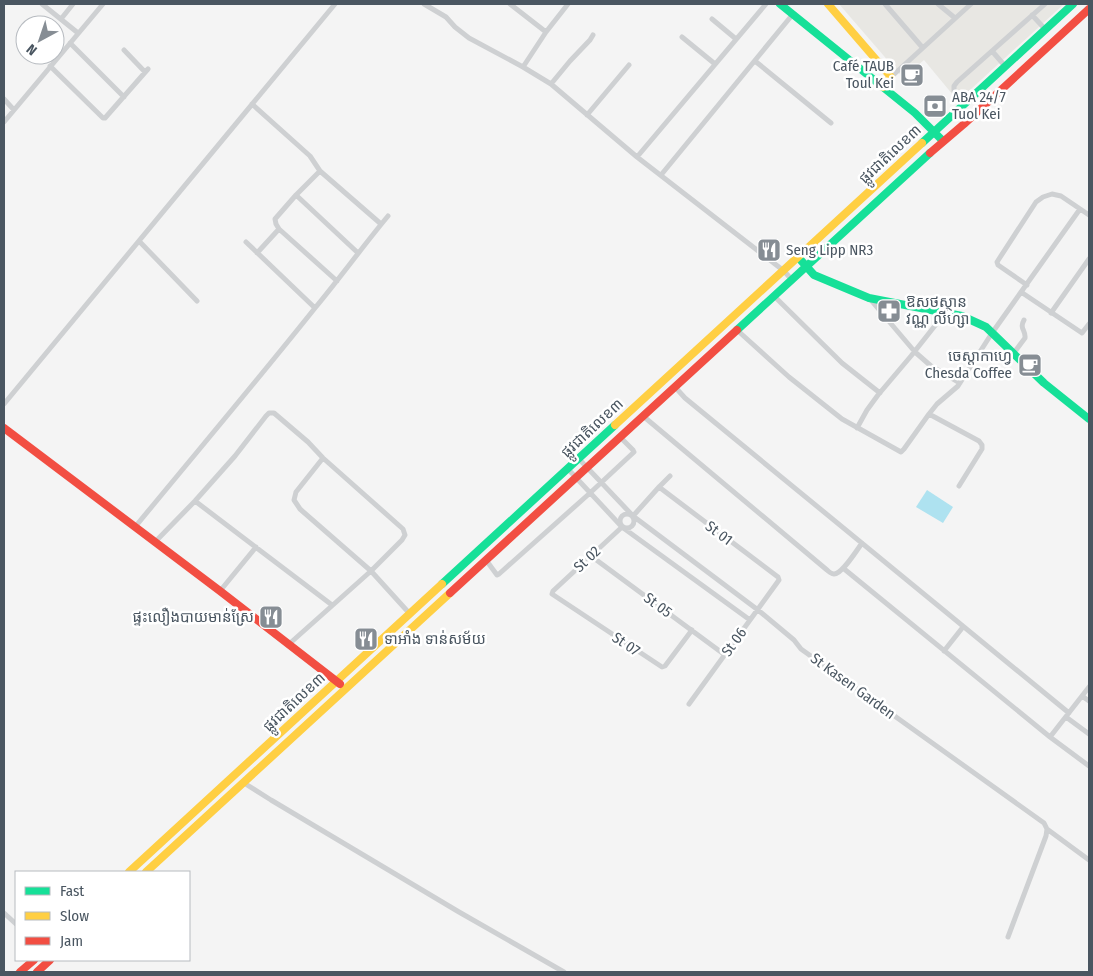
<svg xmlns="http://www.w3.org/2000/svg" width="1093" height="976" viewBox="0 0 1093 976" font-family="'Fira Sans Condensed','Noto Sans Khmer',sans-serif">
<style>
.commercial{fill:#e8e7e3}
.water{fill:#aee2f0}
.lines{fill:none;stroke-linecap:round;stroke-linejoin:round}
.street{stroke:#ced0d2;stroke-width:5}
.fast{stroke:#16e098;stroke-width:8}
.slow{stroke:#ffcf43;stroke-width:8}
.jam{stroke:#f24e42;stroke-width:8}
.labels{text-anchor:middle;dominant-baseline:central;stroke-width:5;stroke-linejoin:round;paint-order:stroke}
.poi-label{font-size:15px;fill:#4a5661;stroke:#fff;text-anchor:start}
.street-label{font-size:15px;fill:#4a5661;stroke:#fff}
</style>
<rect width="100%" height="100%" fill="#f4f4f4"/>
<path class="commercial" d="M839 4H1064L958 101 924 60 903 78Z"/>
<path class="water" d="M927 490 953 507 943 523 916 507Z"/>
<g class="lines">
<path class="street" d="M42 4 78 33
M424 4 446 17 455 27 469 38 523 67 551 84 637 157 784 271 792 280
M510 4 546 32
M885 4 922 47
M938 4 955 18
M1032 15 1045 29
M61 19 73 4
M712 19 736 39
M682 37 715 64
M70 43 124 97
M124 50 145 72
M992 51 1005 66
M755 61 831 123
M50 66 103 118H105L148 69
M523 67 546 32 568 4
M891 77 971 4
M551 84 570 61 590 40 593 35
M4 99 14 110
M252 104 310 156 320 171 381 224
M963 105 954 91V86L957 82 1045 4
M587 115 629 65
M4 122 103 4
M637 157 766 4
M320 171 296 195 275 219 276 224 279 229 337 281
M661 175 793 14
M296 195 358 253
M139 241 197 301
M246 242 315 308C340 278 363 246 388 216
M257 253 279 229
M1027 285 998 265 997 262 1036 202 1043 197 1052 194 1061 196 1089 215
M1021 292 1082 333 1089 324
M774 296 842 363 880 393
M870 299 915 352 931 366 960 383
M1051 313 1089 259
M737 330 789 377 842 419 901 452 904 449 929 414 937 404 958 386 992 333 1080 209
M1013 354 1025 338C1026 330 1019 329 1024 320
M675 387 685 398 1069 713
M4 404 335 4
M929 414 979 441 982 445V449L959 486
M643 416 827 570C828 571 832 574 834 574 842 574 857 550 862 543
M857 428 867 410 878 395 911 356 945 313
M323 458 296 492 294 500 300 509 371 571 410 614
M579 459 633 516 758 610 794 640 801 649 1044 823 1047 829 1046 836 1008 937
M568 469 622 527 750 620
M659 487 778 577 779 580 689 704
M195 501 332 605
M620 521a7 7 0 1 1 14 0a7 7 0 1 1-14 0Z
M633 516 659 487 670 476
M135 527C195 454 256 382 315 308
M622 527 553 591 552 594 662 667 665 666 692 630
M155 542 195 501 235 456 266 416 269 413H274L308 442 323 458 403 529 405 535 402 540 371 571 288 645
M591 556 725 655
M486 560 497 575 499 574 590 493 634 452 633 450 620 437
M843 568 1050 737 1089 766
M220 591 256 547
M944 651 963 627
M1082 696 1089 701
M1066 717 1089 734
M1050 737 1089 687
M244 783 271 800 459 912 564 972
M1047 829 1089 860
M4 913 16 924"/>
<path class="fast" d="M780 4 915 113 943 141
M922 143 1073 4
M798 257 814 275 869 298 962 316 986 327 1044 383 1089 419
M737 330 930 153
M442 584 615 425"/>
<path class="slow" d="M828 4 891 77 883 87
M615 425 922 143
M129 872 442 584
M146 872 450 593"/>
<path class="jam" d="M930 153 964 124 1089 9
M4 428 220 591 340 684
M450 593 737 330
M20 972 34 960
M37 972 50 960"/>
</g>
<defs>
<g id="cafe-square" transform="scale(1.25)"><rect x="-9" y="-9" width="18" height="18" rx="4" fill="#868d94" stroke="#fff"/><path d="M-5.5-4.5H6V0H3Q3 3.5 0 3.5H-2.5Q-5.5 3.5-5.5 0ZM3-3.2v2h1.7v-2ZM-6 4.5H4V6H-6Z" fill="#fff"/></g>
<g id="bank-square" transform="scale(1.25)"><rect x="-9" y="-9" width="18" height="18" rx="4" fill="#868d94" stroke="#fff"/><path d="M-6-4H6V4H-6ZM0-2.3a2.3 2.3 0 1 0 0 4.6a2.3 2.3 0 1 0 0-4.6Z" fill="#fff"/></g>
<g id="restaurant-square" transform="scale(1.25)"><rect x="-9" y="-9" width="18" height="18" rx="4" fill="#868d94" stroke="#fff"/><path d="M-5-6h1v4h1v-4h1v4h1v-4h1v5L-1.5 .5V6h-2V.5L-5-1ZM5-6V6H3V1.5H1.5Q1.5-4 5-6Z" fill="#fff"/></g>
<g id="pharmacy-square" transform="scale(1.25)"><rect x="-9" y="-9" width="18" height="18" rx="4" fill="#868d94" stroke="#fff"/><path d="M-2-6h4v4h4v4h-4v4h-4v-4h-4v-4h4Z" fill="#fff"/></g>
</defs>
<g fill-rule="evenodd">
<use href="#cafe-square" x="912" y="75"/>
<use href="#bank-square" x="935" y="106"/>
<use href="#restaurant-square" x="769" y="250"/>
<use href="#pharmacy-square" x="889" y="311"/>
<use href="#cafe-square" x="1030" y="365"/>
<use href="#restaurant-square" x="271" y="617"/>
<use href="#restaurant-square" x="366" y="639"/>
</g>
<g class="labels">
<g class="poi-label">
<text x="894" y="66" text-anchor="end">Café TAUB<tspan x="894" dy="17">Toul Kei</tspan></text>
<text x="952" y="97">ABA 24/7<tspan x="952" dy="17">Tuol Kei</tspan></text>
<text x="786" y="250">Seng Lipp NR3</text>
<text x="906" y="302">ឱសថស្ថាន<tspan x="906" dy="17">វណ្ណ លីហ្សា</tspan></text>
<text x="1012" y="356" text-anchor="end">ចេស្ដាកាហ្វេ<tspan x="1012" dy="17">Chesda Coffee</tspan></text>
<text x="254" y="617" text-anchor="end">ផ្ទះលឿងបាយមាន់ស្រែ</text>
<text x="384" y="639">ទាអាំង ទាន់សម័យ</text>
</g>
<g class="street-label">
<text transform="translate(890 154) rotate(-43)">ផ្លូវជាតិលេខ៣</text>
<text transform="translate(592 428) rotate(-43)">ផ្លូវជាតិលេខ៣</text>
<text transform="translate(719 533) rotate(37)">St 01</text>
<text transform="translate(587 559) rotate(-43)">St 02</text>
<text transform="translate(658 605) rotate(36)">St 05</text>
<text transform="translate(734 642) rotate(-54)">St 06</text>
<text transform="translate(626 644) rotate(34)">St 07</text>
<text transform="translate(853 686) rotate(36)">St Kasen Garden</text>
<text transform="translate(294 702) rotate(-43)">ផ្លូវជាតិលេខ៣</text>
</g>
</g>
<rect width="1093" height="976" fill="none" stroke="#4a5661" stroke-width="10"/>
<rect x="15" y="871" width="175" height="90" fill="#ffffff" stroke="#b7bbc0"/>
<rect x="25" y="887" width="25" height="8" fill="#16e098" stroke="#b7bbc0"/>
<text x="60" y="896" font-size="15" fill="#4a5661">Fast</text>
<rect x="25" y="912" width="25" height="8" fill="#ffcf43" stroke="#b7bbc0"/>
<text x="60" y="921" font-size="15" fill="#4a5661">Slow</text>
<rect x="25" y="937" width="25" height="8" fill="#f24e42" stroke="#b7bbc0"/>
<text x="60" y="946" font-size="15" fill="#4a5661">Jam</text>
<g transform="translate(40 40) rotate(220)"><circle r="24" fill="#ffffff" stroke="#b7bbc0"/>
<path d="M0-4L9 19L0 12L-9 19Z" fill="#868d94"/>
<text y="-8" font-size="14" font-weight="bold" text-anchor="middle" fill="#4a5661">N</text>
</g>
</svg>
